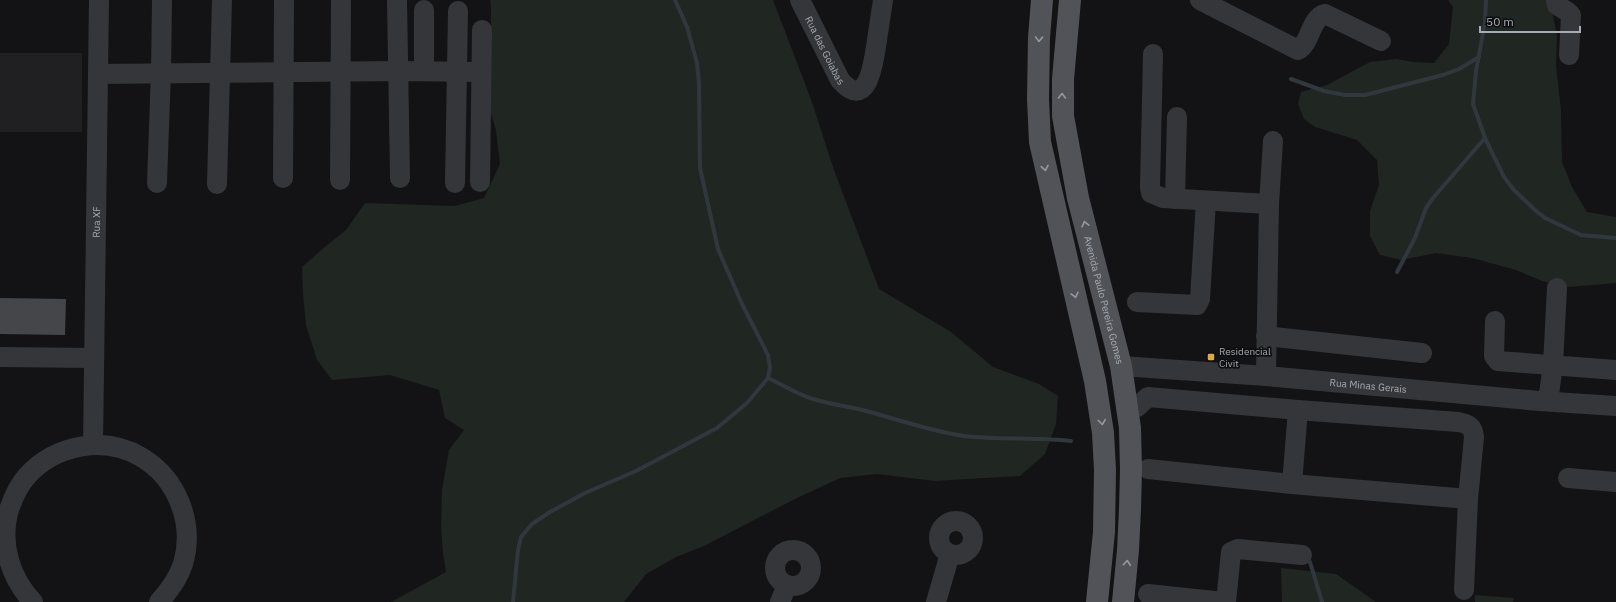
<svg xmlns="http://www.w3.org/2000/svg" width="1616" height="602" viewBox="0 0 1616 602" font-family="'IBM Plex Sans',sans-serif">
<style>
.built{fill:#201f22}
.green{fill:#202621}
.lines{fill:none;stroke-linecap:round;stroke-linejoin:round}
.stream{stroke:#30383e;stroke-width:4}
.building{fill:#45464a}
.minor{stroke:#353639;stroke-width:20}
.major{stroke:#515358;stroke-width:22}
.oneway{stroke:#9699a1}
.poi-dot{fill:#dca944;stroke:#0e0e10;stroke-width:1.5}
.labels{text-anchor:middle;dominant-baseline:central;stroke-width:3.5;stroke-linejoin:round;paint-order:stroke}
.street-label{font-size:10px;fill:#a7abb3;stroke:#0e0e10}
.poi-label{font-size:10px;fill:#a7abb3;stroke:#0e0e10;text-anchor:start}
</style>
<rect width="100%" height="100%" fill="#131315"/>
<path class="built" d="M0 53H82V132H0Z"/>
<path class="green" d="M490 0H773L812 102 834 170 879 289 951 332 993 367 1039 384 1058 396 1056 424 1045 454 1020 476 935 481 877 474 840 478 795 499 704 546 676 557 646 574 624 602H391L446 572 443 553 441 527 442 490 449 450 464 430 445 418 439 390 390 375 332 380 317 360 306 325 303 294 302 267 326 246 346 230 365 203 455 206 484 198 500 164 496 130 487 101 491 38V5Z
M1448 0H1550L1557 36 1556 66 1561 110 1562 162 1572 187 1587 212 1616 217V283L1569 287 1542 281 1516 270 1472 258 1436 253 1401 260 1380 255 1370 236V211L1379 185 1377 160 1357 140 1315 127 1304 119 1298 104 1301 92 1327 85 1370 62 1396 59 1413 62 1434 63 1449 44 1453 7Z
M1281 568 1336 574 1376 602H1282Z
M1475 595 1514 598 1513 602H1475Z"/>
<g class="lines">
<path class="stream" d="M1486 0 1485 22 1476 71 1473 104 1485 138 1504 177 1514 190 1535 210 1545 218 1581 235 1616 238
M1291 79 1324 91 1345 95H1365L1443 75 1459 69 1479 57
M1397 272 1415 238 1426 208 1433 198 1485 138
M768 378C783 385 797 394 813 399 829 404 846 406 863 410 896 419 930 431 964 436 1000 440 1035 437 1071 441
M1310 562 1322 602
M513 602 518 550 521 537 532 524 550 512 585 493 636 471 717 428 747 403 768 378 770 368 768 355 742 304 718 249 700 168 699 83 697 63 687 27 675 0"/>
</g>
<path class="building" d="M0 298 66 299 65 335 0 334Z"/>
<g class="lines">
<g class="minor">
<path d="M397 0 400 178"/>
<path id="s1" d="M800 0 840 80C869 114 874 58 877 40 879 27 881 13 883 0"/>
<path d="M1200 0 1298 50C1311 43 1310 18 1325 14L1381 41"/>
<path d="M1556 0 1557 5 1568 12 1571 15 1569 55"/>
<path d="M424 10V71"/>
<path d="M1153 54 1150 187 1151 193 1163 198 1269 204"/>
<path d="M98 74 399 71 481 72"/>
<path d="M283 178 284 0"/>
<path d="M340 180 341 0"/>
<path d="M480 182 482 30"/>
<path d="M157 183 161 72 162 0"/>
<path d="M455 183 458 11"/>
<path d="M217 184 222 0"/>
<path d="M1175 199 1177 117"/>
<path d="M1137 302 1197 305 1200 299 1206 201"/>
<path d="M1495 321 1494 356 1498 361 1616 370"/>
<path d="M1266 336 1422 353"/>
<path d="M0 357 94 358"/>
<path id="s2" d="M1121 366 1266 376 1539 401 1616 406"/>
<path d="M1266 376 1269 204 1273 141"/>
<path d="M1548 401 1553 365 1557 288"/>
<path d="M1128 408 1137 407 1148 397 1298 410 1458 422C1468 424 1473 426 1474 437L1468 499 1464 590"/>
<path id="s3" d="M93 445 99 0"/>
<path d="M1148 469 1292 484 1468 499"/>
<path d="M1568 478 1616 482"/>
<path d="M1292 484 1298 410"/>
<circle cx="956" cy="538" r="17"/>
<circle cx="793" cy="568" r="18"/>
<path d="M1148 594 1224 602"/>
<path d="M33 602C11 579 0 545 8 513 12 500 18 486 27 476 55 445 104 435 141 457 177 478 195 523 183 564 178 579 169 591 159 602"/>
<path d="M780 602 787 585"/>
<path d="M936 602 950 554"/>
<path d="M1226 602 1231 552 1238 549 1302 555"/>
</g>
<g class="major">
<path d="M1042 0 1039 38 1038 99 1040 142 1095 381 1103 433 1105 470 1104 532 1097 602"/>
<path id="s4" d="M1070 0 1063 79V116L1078 198 1121 366 1130 428 1131 470 1130 509 1128 550 1123 602"/>
</g>
</g>
<defs><path id="oneway-chevron" d="M-2-3.5L2.5 0L-2 3.5" fill="none" stroke-width="1.6" stroke-linecap="round" stroke-linejoin="round"/></defs>
<g class="oneway">
<use href="#oneway-chevron" transform="translate(1039 39) rotate(92)"/>
<use href="#oneway-chevron" transform="translate(1062 96) rotate(-90)"/>
<use href="#oneway-chevron" transform="translate(1045 168) rotate(79)"/>
<use href="#oneway-chevron" transform="translate(1085 224) rotate(-104)"/>
<use href="#oneway-chevron" transform="translate(1075 295) rotate(77)"/>
<use href="#oneway-chevron" transform="translate(1102 422) rotate(83)"/>
<use href="#oneway-chevron" transform="translate(1127 563) rotate(-85)"/>
</g>
<rect class="poi-dot" x="1207" y="353" width="8" height="8" rx="2"/>
<g class="labels">
<g class="street-label">
<text stroke="none"><textPath href="#s1" startOffset="56">Rua das Goiabas</textPath></text>
<text stroke="none"><textPath href="#s3" startOffset="223">Rua XF</textPath></text>
<text stroke="none"><textPath href="#s4" startOffset="305">Avenida Paulo Pereira Gomes</textPath></text>
<text stroke="none"><textPath href="#s2" startOffset="248">Rua Minas Gerais</textPath></text>
</g>
<g class="poi-label">
<text x="1219" y="351">Residencial<tspan x="1219" dy="12">Civit</tspan></text>
</g>
</g>
<path d="M1480 26v6h100v-6" fill="none" stroke="#a7abb3" stroke-width="2"/>
<text x="1486" y="26" font-size="12" fill="#a7abb3" stroke="#0e0e10" stroke-width="3" paint-order="stroke">50 m</text>
</svg>
